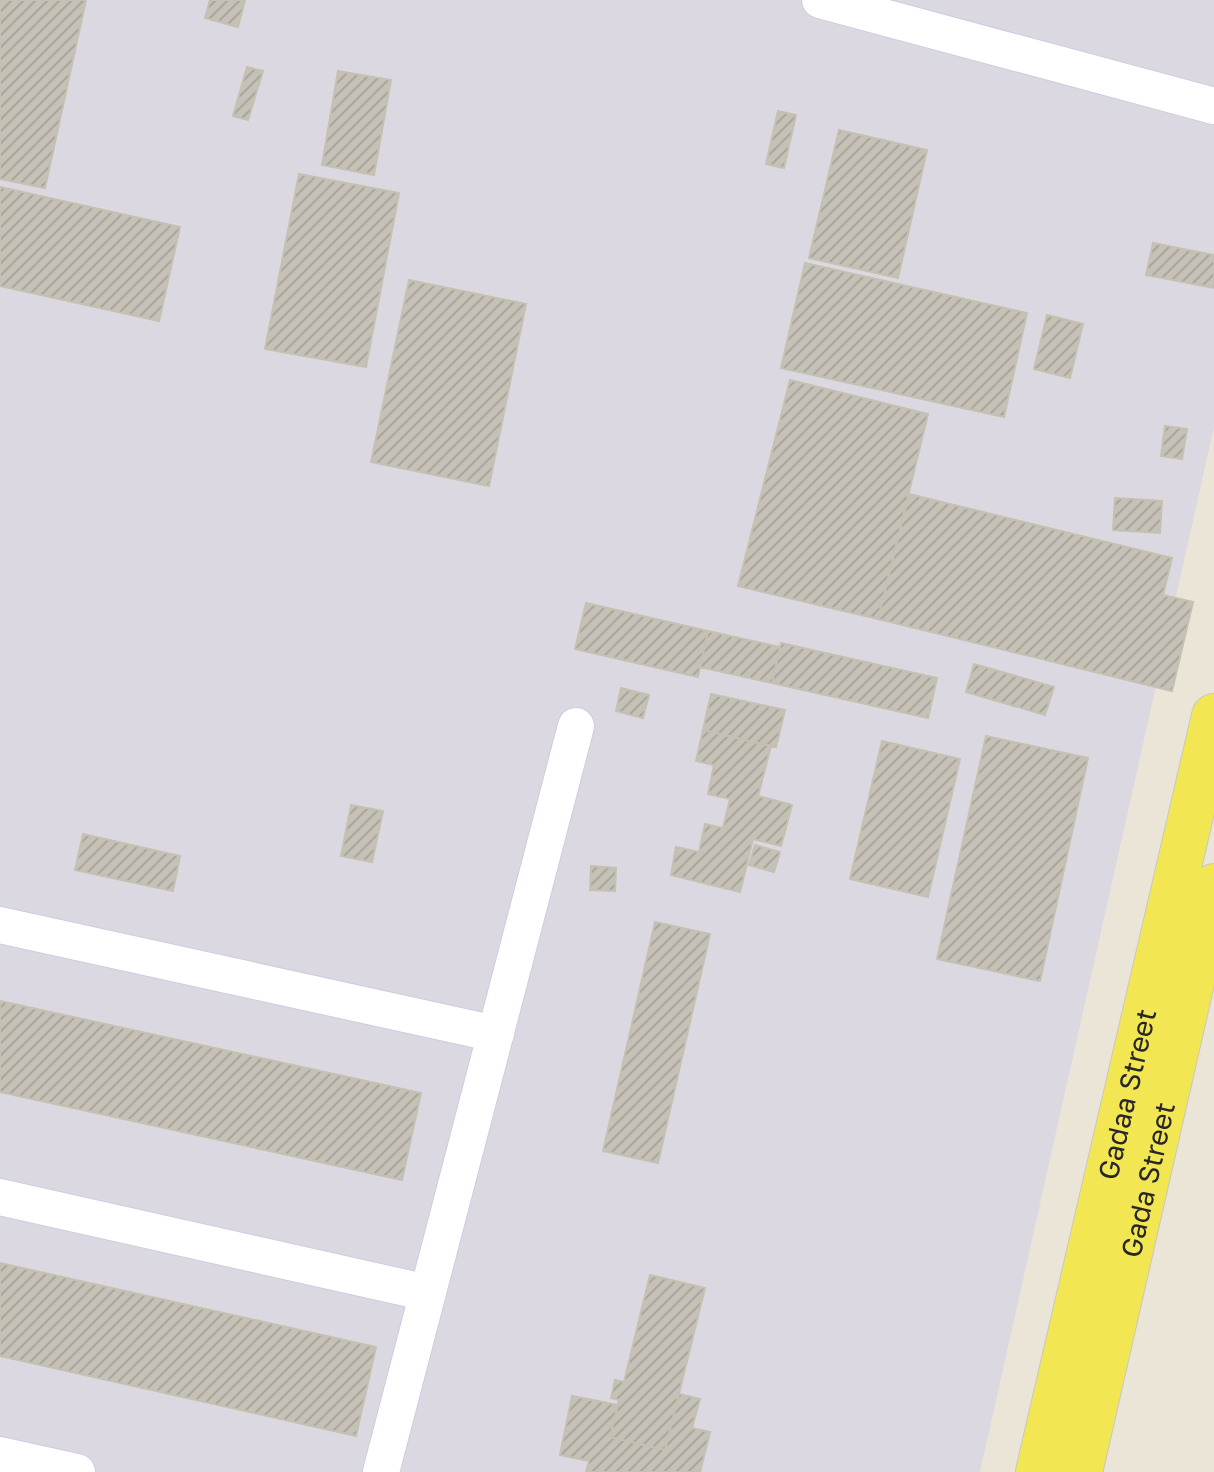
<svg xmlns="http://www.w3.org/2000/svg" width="1214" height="1472" viewBox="0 0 1214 1472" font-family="'Golos Text',sans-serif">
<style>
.industrial{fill:#dcd8e2}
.building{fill:url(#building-hatch);stroke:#c5c1b1;stroke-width:2}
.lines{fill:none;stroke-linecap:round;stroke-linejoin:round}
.minor-casing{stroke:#cccde1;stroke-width:38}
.major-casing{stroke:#c7c7c7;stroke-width:46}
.minor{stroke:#fff;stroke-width:36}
.major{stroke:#f3e653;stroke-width:44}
.labels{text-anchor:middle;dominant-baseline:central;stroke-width:7;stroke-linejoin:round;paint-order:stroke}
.street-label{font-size:28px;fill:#272727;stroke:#fff}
</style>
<defs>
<pattern id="building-hatch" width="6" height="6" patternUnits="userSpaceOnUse" patternTransform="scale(2)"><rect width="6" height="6" fill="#c5c1b7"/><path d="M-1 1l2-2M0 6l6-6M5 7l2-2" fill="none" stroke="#a9a69d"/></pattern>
</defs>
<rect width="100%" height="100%" fill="#eae5d7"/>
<path class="industrial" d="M0 0H1214V427L980 1472H0Z"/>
<path class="building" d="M0 0H86L45 188 0 179Z
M210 0H245L238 27 205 18Z
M247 67 263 71 248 120 233 116Z
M338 71 391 80 374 175 322 165Z
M778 111 796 115 784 168 766 164Z
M839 130 927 150 898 278 809 258Z
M299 174 399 193 366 367 265 349Z
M0 187 180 227 159 321 0 286Z
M1153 243 1214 255V288L1146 275Z
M805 263 1027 313 1004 417 781 368Z
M409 280 526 304 489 486 371 462Z
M1047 315 1083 324 1070 378 1034 369Z
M790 380 928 414 878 619 738 586Z
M1165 426 1187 429 1182 459 1161 456Z
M909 494 1172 558 1163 595 1193 602 1172 691 878 619Z
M1115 498 1162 501 1160 533 1113 530Z
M586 603 708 631 698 677 575 649Z
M708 631 780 647 772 683 700 667Z
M781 643 937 678 928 718 772 683Z
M974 664 1054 687 1045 715 966 692Z
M621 688 649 695 643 718 616 711Z
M711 694 785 710 776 747 703 730Z
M703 730 771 746 758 796 792 805 781 846 753 839 740 892 671 875 676 847 699 852 705 824 723 828 730 799 708 794 714 765 696 761Z
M986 736 1088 758 1040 981 937 959Z
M882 741 960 759 928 897 850 879Z
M351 805 383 811 372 862 341 856Z
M83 834 180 856 173 891 75 870Z
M755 845 780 852 774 872 749 865Z
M591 866 616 868 615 891 590 890Z
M655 922 710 934 658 1163 603 1151Z
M0 1001 421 1093 402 1180 0 1092Z
M0 1263 376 1347 356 1436 0 1356Z
M650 1275 705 1288 665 1450 610 1437 619 1400 611 1398 615 1380 624 1382Z
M679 1394 700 1399 692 1428 710 1432 700 1472H586L589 1461 560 1455 572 1396 618 1405 610 1437 665 1450Z"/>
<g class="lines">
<g class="minor-casing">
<path id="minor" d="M820 0 1214 106
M0 925 496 1034
M0 1197 428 1293
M0 1455 77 1472
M381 1472 576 726"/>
</g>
<g class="major-casing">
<g id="major">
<path id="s1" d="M1038 1472 1214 716"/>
<path id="s2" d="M1080 1472 1214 886"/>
</g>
</g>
<use href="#minor" class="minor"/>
<use href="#major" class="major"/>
</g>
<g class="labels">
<g class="street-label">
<text stroke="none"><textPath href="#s1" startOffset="388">Gadaa Street</textPath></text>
<text stroke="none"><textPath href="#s2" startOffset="300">Gada Street</textPath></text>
</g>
</g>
</svg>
